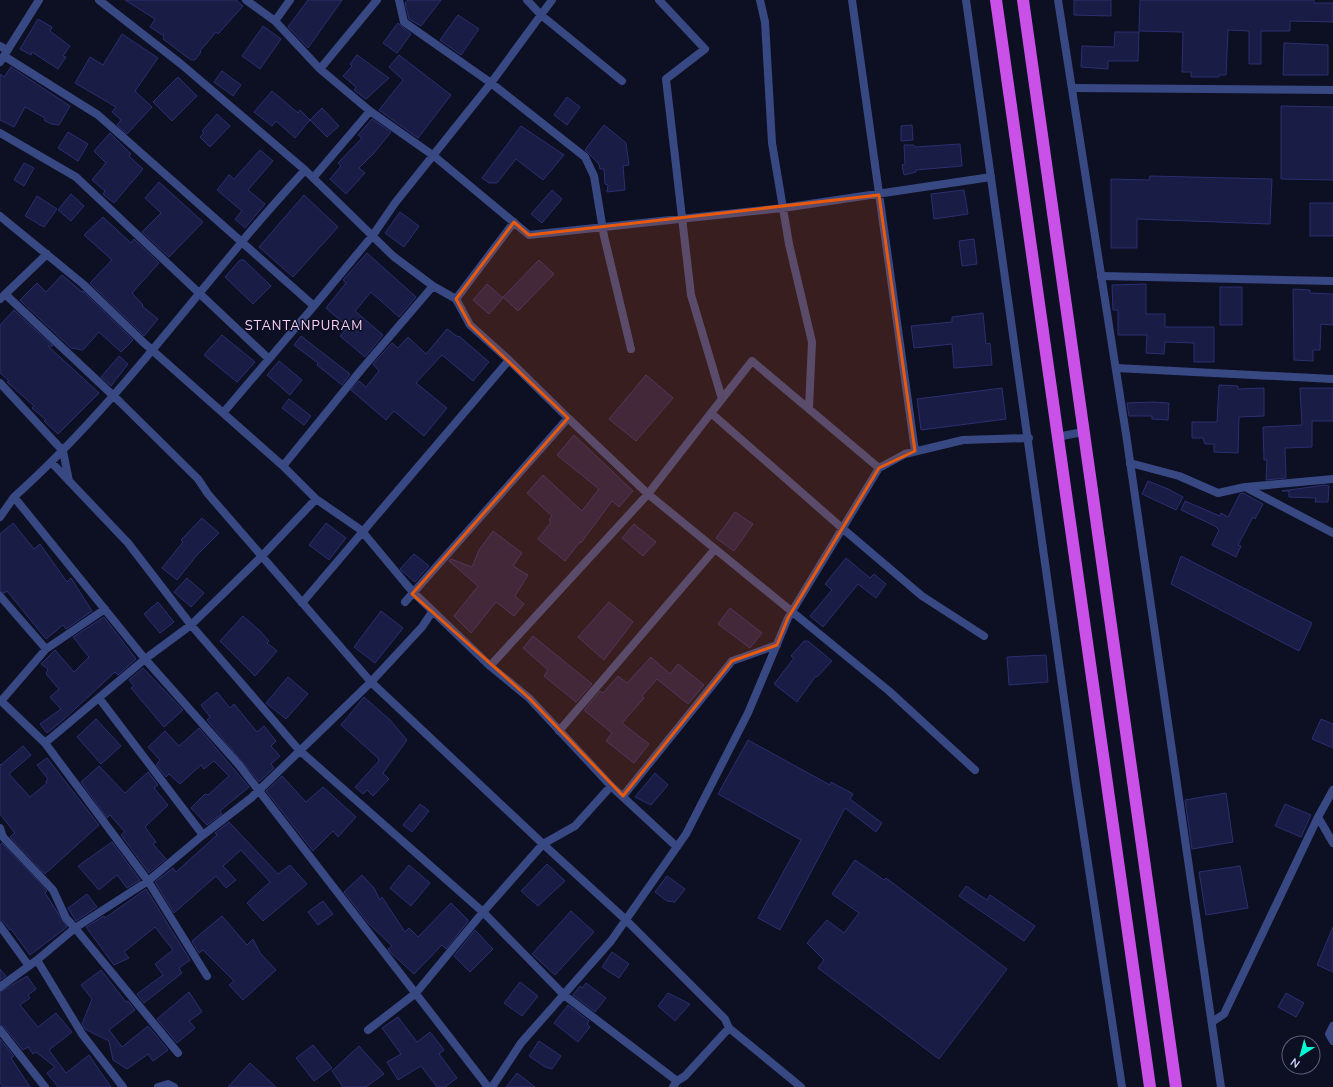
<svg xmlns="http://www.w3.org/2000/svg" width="1333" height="1087" viewBox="0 0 1333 1087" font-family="'Nunito Sans',sans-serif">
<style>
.building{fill:#191c44;stroke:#2b2f71}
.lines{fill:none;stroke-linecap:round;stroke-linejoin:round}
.minor{stroke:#384883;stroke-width:8}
.tertiary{stroke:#384883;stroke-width:8}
.trunk{stroke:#ca51e7;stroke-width:12}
.minor-bridge{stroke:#384883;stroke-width:8}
.marked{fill:#e8590c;fill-opacity:0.2;stroke:#e8590c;stroke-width:3;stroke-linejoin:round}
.labels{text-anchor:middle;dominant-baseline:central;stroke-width:3;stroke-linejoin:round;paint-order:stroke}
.neighbourhood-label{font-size:13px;letter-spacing:1px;fill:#ffd2fa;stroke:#0d0f23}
</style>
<rect width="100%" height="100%" fill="#0d0f23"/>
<path class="building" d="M125 0H236L243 6 218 34 216 32 200 51 201 52 195 60H191L163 39 164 36 150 27 155 19Z
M308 0H342L308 48 288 27Z
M408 0H441L421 26 409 19 405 3Z
M1074 0H1111V16L1074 15Z
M1140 0H1314V3H1333V22L1290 21V31H1261V64H1249V31L1228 30 1226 75H1219V77H1191V72H1182L1183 32 1139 31Z
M458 15 479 29 461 55 440 40Z
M38 19 52 27 50 31 70 46 63 56 66 57 58 69 32 52 31 55 20 49Z
M398 23 411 34 397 53 383 43Z
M263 26 281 39 260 69 242 56Z
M1115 32H1139L1138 61H1108V69L1081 67 1082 46 1114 47Z
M122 34 158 58 135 91 152 107 127 134 117 125 121 120 112 112 116 107 75 83 90 57 103 65Z
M1284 43 1328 45V75H1283Z
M357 55 389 78 366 99 354 90 356 87 343 76 352 66 350 64Z
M399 55 451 95 418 138 379 110 403 80 389 67Z
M11 67 70 106 59 125 51 124 44 120 45 118 25 107 14 127 0 120V74L4 77Z
M222 71 241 85 233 96 214 82Z
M178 77 197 96 172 121 153 102Z
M272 91 298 113 300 110 310 120 295 138 276 121 272 126 254 112Z
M567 97 580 107 567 125 554 115Z
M1281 106 1333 107V180L1281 179Z
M322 108 339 126 327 137 310 120Z
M217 114 230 126 210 147 200 137 204 133 202 131Z
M372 119 391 132 374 153 359 168 365 173 346 194 330 179 341 166 338 163 362 138 358 135Z
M604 125 626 143 629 165 623 166 625 190 607 192 608 185 605 184 604 169H600L599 164 585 150Z
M912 125 913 140 901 141V126Z
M521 126 564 155 543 180 516 159 497 183H489L482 178Z
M68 132 88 144 78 161 58 148Z
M110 133 131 154 129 156 143 169 114 203 103 194 105 191 92 180 106 163 94 151Z
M960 144 962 166 916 170V172L904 175 902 165 905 164 904 145H914L915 147Z
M260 150 273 161 248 190 265 204 245 228 235 219 242 211 217 190 229 175 234 179Z
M24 163 34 168 24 186 14 180Z
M1150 176 1272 179 1270 224 1137 219V248H1111V179L1149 180Z
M159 182 203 222 169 257 142 232 161 213 145 198Z
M552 190 562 199 542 223 531 214Z
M964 190 968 214 934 219 931 194Z
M71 194 84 206 71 221 58 210Z
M304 195 338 227 293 277 259 247Z
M37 196 57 209 44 227 25 216Z
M1310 203H1333V236H1310Z
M400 212 419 226 404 247 385 233Z
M103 217 131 243 134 239 159 263 132 293 143 305 142 306 158 319 144 336 90 283 112 260 84 235Z
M974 239 977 264 962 266 959 241Z
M367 253 416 297 399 317 371 292 355 311 383 335 365 357 340 336 348 327 326 308 346 283 343 280Z
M240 260H244L271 286 253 304 225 277Z
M539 260 554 274 518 311 503 297Z
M62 275 82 292 83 291 133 340 121 352 99 332 83 350 71 348 22 302 20 300 37 283 46 292Z
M487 284 503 298 489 314 473 300Z
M1146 284V314H1165V327H1214V362H1194V343L1165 342 1164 354 1146 353 1147 335H1118V310H1113L1112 285Z
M1220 287H1242V325H1220Z
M1293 289 1310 290V293L1333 294V325L1321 324 1320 350H1313V361L1294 360Z
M14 310 53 346H48L99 393 58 434 44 421 46 420 32 408 34 406 7 382 9 381 0 373V325Z
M983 313 986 344 990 343 992 365 954 368 952 344 914 348 911 326 952 322V317Z
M447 329 458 337 459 336 489 362 473 381 442 355 416 383 447 408 424 436 394 411 386 420 351 390 359 381 366 387 379 371 373 364 392 343 398 348 408 337 426 354Z
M222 335 255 362 237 382 204 355Z
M301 336 350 374 342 385 317 365 318 363 294 345Z
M119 356 128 364 111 386 101 377Z
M279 361 302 380 290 395 267 375Z
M646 375 673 398 636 441 609 419Z
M1219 385 1238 386V389L1264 388V416L1239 417 1238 453 1214 452V444H1205L1203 438H1192V422H1217Z
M1002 388 1006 419 921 430 917 399Z
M1300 388H1333V421H1312V447L1285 448 1286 478 1266 480 1267 460H1264L1263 427 1302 425Z
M289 399 311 416 304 425 282 408Z
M1152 402 1169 403 1168 420 1152 419V416H1129L1127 403Z
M574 435 633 491 619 507 612 501 581 543 580 542 565 561 538 539 551 522 549 520 552 516 527 493 543 475 582 511 599 489 557 455Z
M1148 481 1168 489 1183 497 1176 510 1142 494Z
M1325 485 1329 486 1328 502H1315L1316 498 1289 497V491H1282Z
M1243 493 1263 504 1255 519 1253 517 1238 545 1241 546 1236 557 1212 545 1219 530 1215 526 1181 510 1185 501 1220 516 1221 513 1228 517 1240 494Z
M735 512 753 524 734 551 716 538Z
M202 518 219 533 197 555 177 580 162 568 183 542 181 540Z
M13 523 34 549 40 544 67 582 71 578 92 611 66 629 63 625 46 639 7 591 4 593 0 591V534Z
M326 523 346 538 329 560 309 545Z
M634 524 656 542 643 556 622 538Z
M493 531 522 553 513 566 528 575 515 596 524 604 514 616 496 602 471 633 454 616 478 586 449 561 451 559 472 567 479 550Z
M414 554 429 566 415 582 400 569Z
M1181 556 1312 623 1299 651 1171 584Z
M846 558 870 578 874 574 886 584 876 598 858 584 823 627 810 616 832 590 825 584Z
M187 578 204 593 191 607 174 592Z
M158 602 174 622 160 633 144 614Z
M609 602 633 622 604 660 578 637Z
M730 608 762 633 750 648 718 624Z
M381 611 403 628 375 663 354 647Z
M243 616 260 631 269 641 267 643 277 651 255 676 220 641Z
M104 617 136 659 118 675 115 672 63 720 47 733 40 724 61 709 50 697 59 689 46 674 48 669 41 664 55 650 74 672 89 657 73 637Z
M533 636 592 684 576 702 544 676 548 670 523 648Z
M804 641H808L832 661 817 677 816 676 797 702 774 684 794 658 791 656Z
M1046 655 1048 682 1009 685 1007 657Z
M651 657 670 674 678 664 704 685 688 704 657 679 642 696 644 698 622 723 649 744 634 763 606 741 612 733 585 711V709L600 691 603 693 618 676 627 683Z
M143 668 183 710 164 727 131 688 134 686 129 680Z
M288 677 308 694 286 719 266 703Z
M217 692 230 708 234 704 257 732 264 726 276 741 271 746 280 756 271 764 274 768 259 782 207 720 210 717 201 705Z
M364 697 390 720 407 740 383 773 389 779 373 796 367 790 363 794 355 787 379 761 378 758 341 725Z
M96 719 121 746 101 764 77 737Z
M1321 719 1333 724V748L1312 739Z
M199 728 249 787 220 811 222 814 207 825 191 808 205 794 208 795 229 776 214 761 204 769 201 765 180 784 169 774 166 777 156 765 160 760 148 747 165 731 179 746Z
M748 740 830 785 831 782 853 794 850 799 882 823 876 832 845 808 780 930 758 918 801 840 718 794Z
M23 746 31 755 9 774 30 797 47 783 46 781 48 779 37 765 47 758 99 825 45 874 10 837 15 833 0 814V764L1 765Z
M99 766 125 793 148 772 158 785 154 788 168 805 145 827 156 842 153 844 166 859 149 873 121 835 125 832 110 815 107 818 81 782Z
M655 773 668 785 651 805 635 797Z
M282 776 306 802 323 787 356 817 338 837 333 831 313 851 266 791Z
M1226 793 1233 842 1192 849 1185 800Z
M420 804 429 811 412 832 403 825Z
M1285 804 1311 815 1301 837 1275 826Z
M229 822 278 874 290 865 307 884 263 921 247 903 270 882 241 850 223 866 236 880 226 888 216 876 174 913 155 882 173 868 176 872 217 835 215 833Z
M112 842 140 880 127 888 117 875 99 890 78 866Z
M2 843 47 891 45 893 67 927 30 955 11 929 10 930 4 922 0 921V845Z
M855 860 884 880 886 878 1007 969 939 1059 818 968 824 960 807 943 827 920 844 933 859 913 832 894Z
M547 864 565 881 538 906 521 891Z
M409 865 430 883 411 906 390 888Z
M1240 866 1248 908 1206 915 1199 872Z
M362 875 374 888 380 900 382 897 405 932 409 928 418 937 451 903 468 920 467 923 446 949 442 945 414 974 390 952 388 949 392 946 368 923 344 892Z
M667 876 685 889 675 902 667 901 655 892Z
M966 886 987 900 990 895 1035 926 1024 941 959 896Z
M146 889 190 960 179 968 182 973 144 1003 137 994 163 975 155 964 173 950 155 927 124 952 129 958 114 965 86 927 104 916 105 918Z
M87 894 97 907 76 921 68 908Z
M323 901 333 914 318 925 308 912Z
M571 911 594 932 555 975 532 954Z
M222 916 247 945 253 939 260 953 276 970 243 1000 229 985 234 981 203 950 199 953 192 941Z
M1333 927V972L1317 965Z
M475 930 493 949 470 972 454 956Z
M612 952 629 964 619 978 602 967Z
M0 969 6 976 0 980Z
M101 970 126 1002 128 1001 135 1010 109 1030 122 1047 148 1026 168 1050 153 1061 148 1054 127 1069 113 1060 109 1041 85 1029 82 1024 92 999 81 985Z
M27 976 36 989 28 995 30 998 20 1005 38 1027 56 1013 72 1032 49 1050 66 1073 89 1055 111 1087H58L47 1073 55 1067 36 1052 33 1054 28 1047 23 1050 4 1027 0 1025V992Z
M520 982 538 996 522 1016 504 1003Z
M586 983 606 998 595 1012 573 995 580 986 582 988Z
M189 992 202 1012 189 1021 195 1028 177 1043 157 1019Z
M668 993 690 1004 675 1021 658 1006Z
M1286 993 1304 1003 1296 1017 1278 1007Z
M568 1005 589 1021 587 1024 590 1027 578 1042 554 1023Z
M398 1017 417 1042 430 1032 444 1050 439 1054 457 1078 445 1087H437L421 1066 398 1080 387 1062 401 1054 382 1028Z
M0 1039 14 1056 11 1058 30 1087H3L0 1083Z
M539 1041 561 1056 552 1069 545 1067 529 1056Z
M313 1045 332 1068 314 1081 296 1058Z
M359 1046 384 1074 366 1087H343L332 1071Z
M250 1063 276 1087H228Z
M517 1073 535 1087H506Z"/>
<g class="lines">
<path class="minor" d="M99 0 181 64 305 170 393 256 433 286 456 299 470 325 509 360
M246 0 275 21 290 0
M399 0 404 22 491 83 585 157 594 176 604 236 631 349
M527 0 541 15 622 81
M659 0 705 49 666 79 691 295 722 399
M760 0 765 22 772 143 789 244 812 342 809 408
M852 0 915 451
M275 21 320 69 370 111 434 156 529 235 783 208 991 177
M0 46 7 50
M4 56 98 115 314 306 223 413
M0 62 39 0
M320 69 377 0
M1072 88 1333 90
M0 133 76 177 269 359
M313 178 370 111
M0 216 83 284 144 343 283 466 316 499 361 530 406 584
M1101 276 1333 281
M5 294 120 402 198 479 208 494 371 682 543 844 575 826 611 786
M0 299 47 254
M456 299 514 222
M314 306 373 235 395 203 491 83 552 0
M1116 368 1333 379
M0 383 63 451 69 481
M711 413 752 361 879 468
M1057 437 1083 432
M52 463 128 543 191 625 299 750 483 912 543 844 626 920 725 1019 729 1028 801 1087
M1130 463 1179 476 1218 493 1245 487 1333 533
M283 466 361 370 433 286
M1246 487 1333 479
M14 497C99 421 168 330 241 243 261 218 283 194 305 170
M0 517 14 497 145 659 191 625 261 557 316 499
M414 593 490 666 529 698 611 786 677 847
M0 596 46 649
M405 602 568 418 648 494 889 691 975 770
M302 603 509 360 568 418
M490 666 648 494 711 413 842 528 922 596 984 636
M99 698 203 835
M0 700 45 743 148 881 203 835 251 798 371 682 422 627 432 612
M2 700 46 649 105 609
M559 731 715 549
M45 743 145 659 239 765 488 1087
M1333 790 1318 817 1333 843
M623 796 732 661 777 645
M0 828 3 837 53 890 66 918 75 928 37 960
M0 926 29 966
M0 987 37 960 82 1034 123 1087
M1212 1022 1224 1014 1318 817
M1333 1026 1329 1034 1333 1041
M0 1030 45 1087
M368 1030 416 993 483 912 564 995 677 1081
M178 1053 75 928 148 881 207 976
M158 1087 168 1084 174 1087
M492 1087 521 1043 611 941 686 834 748 713 788 618 879 468 905 454 963 440 1029 438
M673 1087 677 1081 685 1076 729 1028"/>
<path class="tertiary" d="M966 0 1076 784 1122 1087
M1058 0 1126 434 1221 1087"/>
<path class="trunk" d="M996 0 1150 1087
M1023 0 1176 1087"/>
<path class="minor-bridge" d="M406 584 414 593"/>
</g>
<path class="marked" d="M879 195 915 451 879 468 788 618 777 645 732 661 623 796 529 698 412 594 568 418 470 325 456 299 514 222 529 235Z"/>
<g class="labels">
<g class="neighbourhood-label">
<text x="304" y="326">STANTANPURAM</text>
</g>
</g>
<g transform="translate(1301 1055) rotate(216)"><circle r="19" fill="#0d0f23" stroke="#5b5f7b"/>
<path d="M0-3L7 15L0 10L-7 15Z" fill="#00fbd3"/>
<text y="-6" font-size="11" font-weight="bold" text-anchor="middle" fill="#d0d6ff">N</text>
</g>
</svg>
